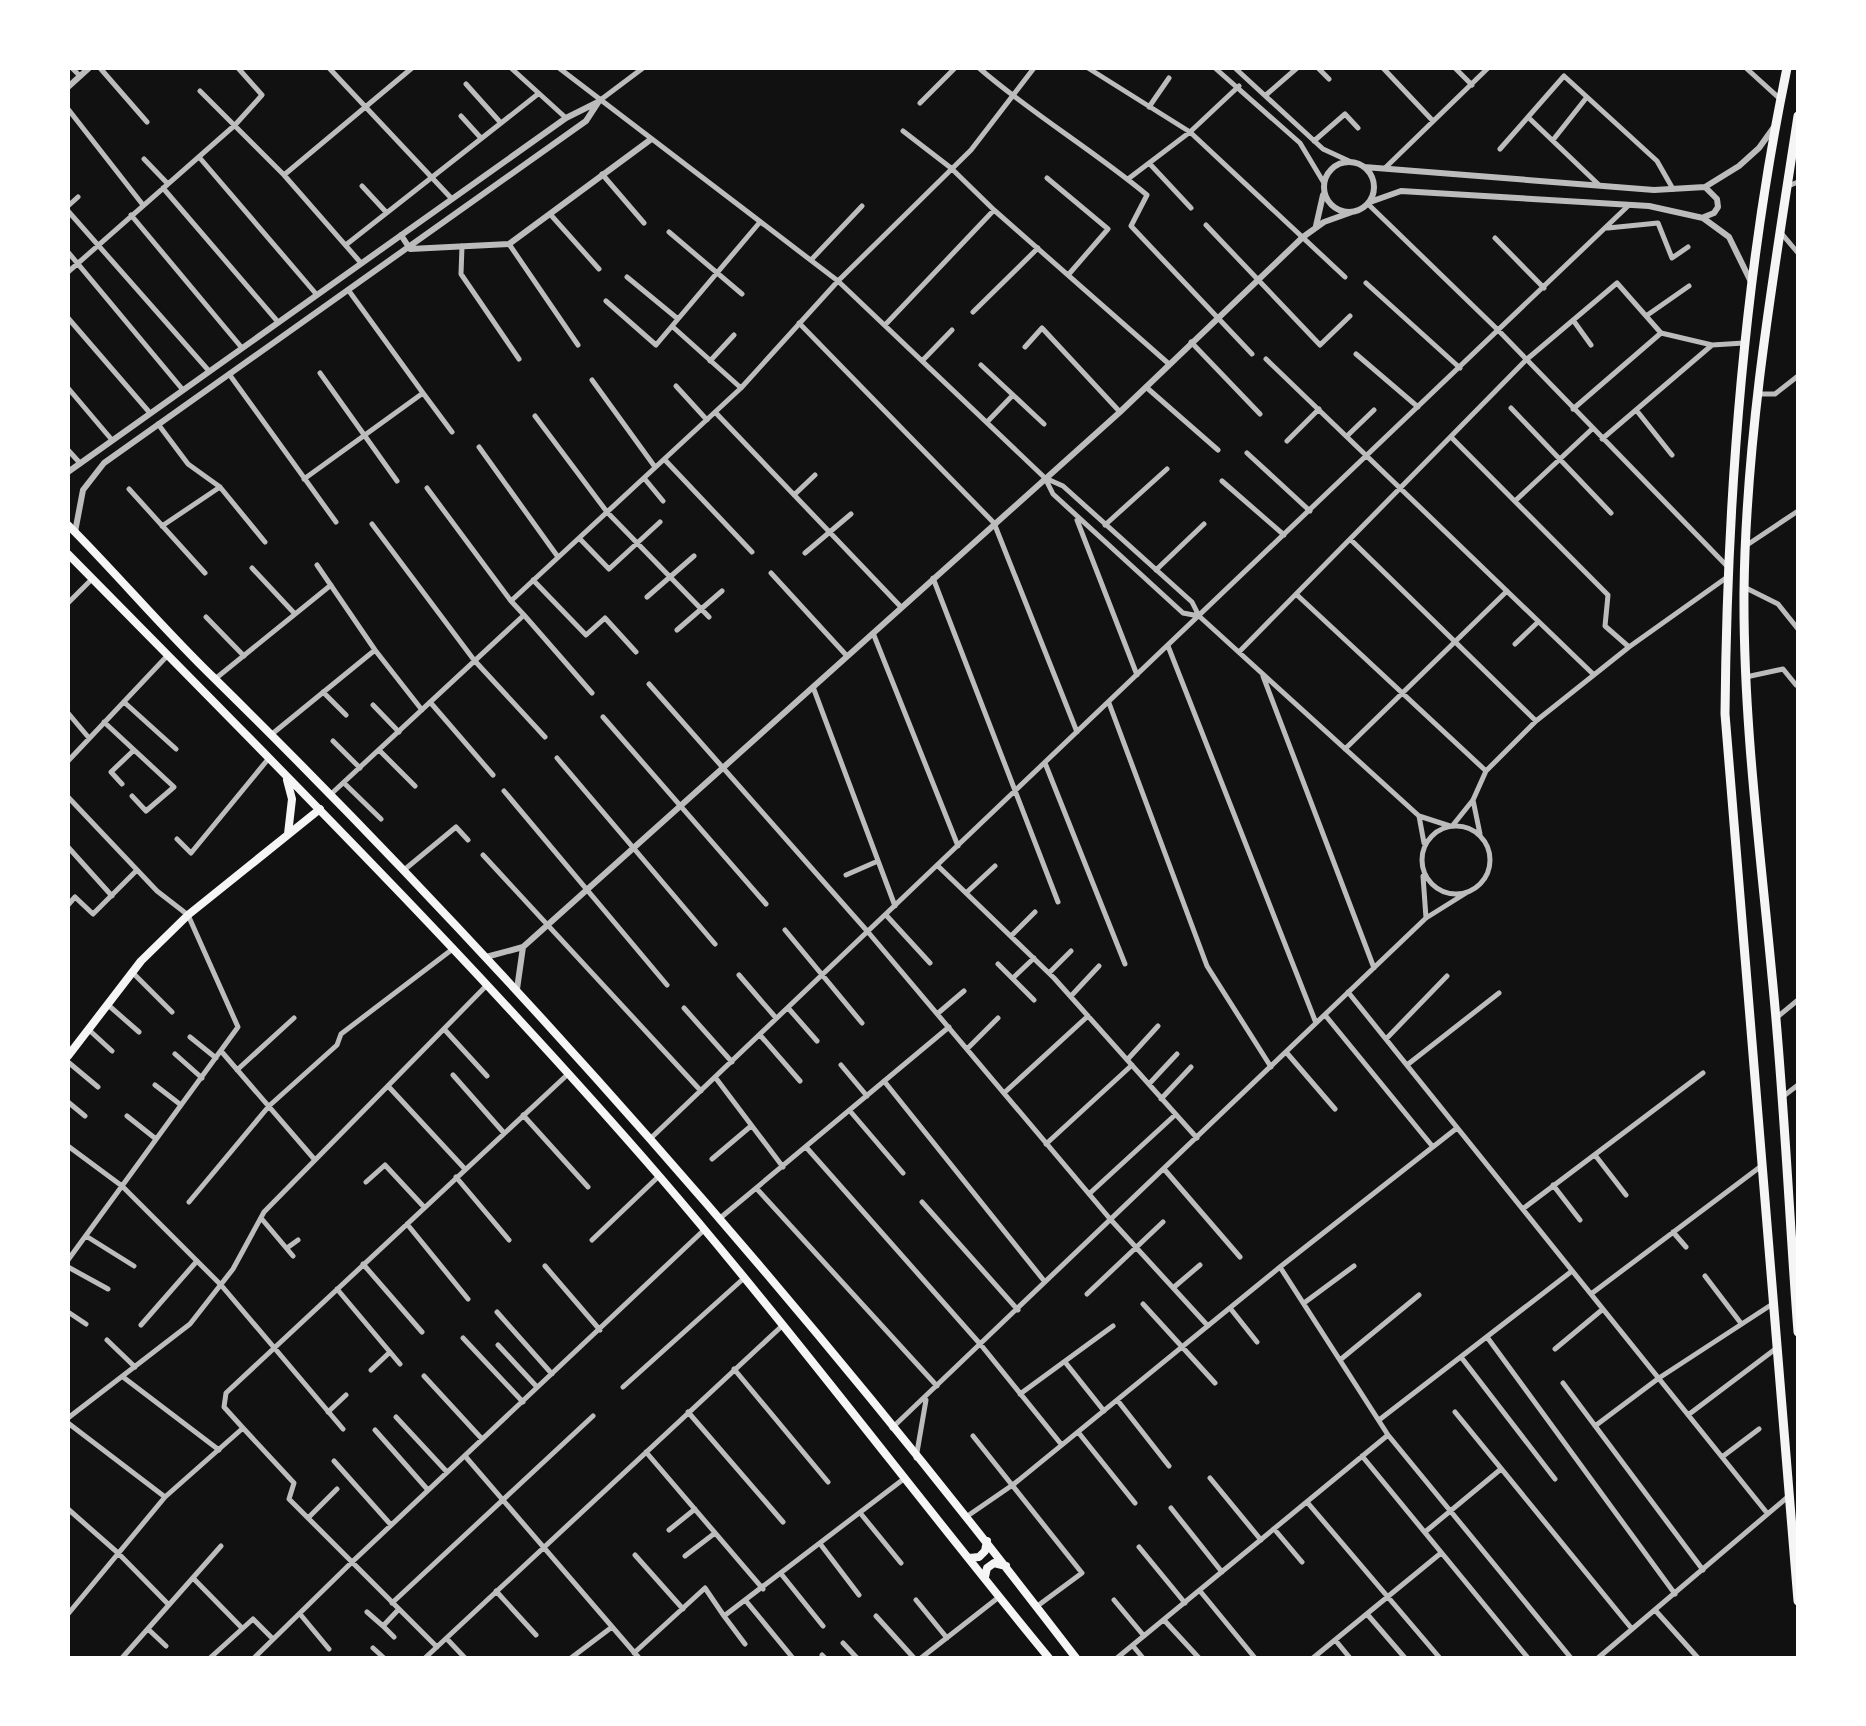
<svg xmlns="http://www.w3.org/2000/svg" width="1866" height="1726" viewBox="0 0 1866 1726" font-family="Barlow,sans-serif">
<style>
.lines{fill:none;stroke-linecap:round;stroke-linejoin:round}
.minor{stroke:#bcbcbc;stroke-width:5}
.tertiary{stroke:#bcbcbc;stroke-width:6}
.secondary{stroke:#f5f5f5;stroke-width:8}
.primary{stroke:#f5f5f5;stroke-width:9}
</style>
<rect width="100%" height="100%" fill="#111"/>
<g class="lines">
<path class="minor" d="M72 68 80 76
M100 68 147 122
M329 68 452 199
M511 68 566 118
M559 68 838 281 1045 478 1063 486 1192 602 1199 616 1419 816 1450 826
M979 68C1032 114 1093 150 1147 195L1131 226 1252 354
M1088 68 1190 132 1345 277
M1215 68 1300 143 1324 183
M1235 68 1323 149 1349 161
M1318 68 1329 79
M1383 68 1433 121
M1455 68 1472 85
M1746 68 1780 99
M466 84 500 122
M200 91 284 175 361 263
M1266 95 1297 68
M1587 97 1657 161 1673 189
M599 101 643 68
M920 103 955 68
M1149 107 1169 78
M68 109 143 205
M461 116 480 137
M1530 119 1599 185
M903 131 951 168 994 210
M1314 141 1345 114 1358 128
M1500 149 1564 76 1587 97 1553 140
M199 157 317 295
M144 159 168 184
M1149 163 1191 208
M1385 168 1488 68
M602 174 644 223
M284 175 412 68
M1047 178 1108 229 1069 274
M1128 179 1190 132 1239 86
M362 186 386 212
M1788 186 1798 182
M163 188 278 322
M1368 204 1499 331 1726 565
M68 206 78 197
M68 211 209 371
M550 214 599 269
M131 215 242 348
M1206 225 1320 345 1350 316
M1608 228 1658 223 1672 258 1688 247
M669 232 742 294
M1782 234 1798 253
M1495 238 1544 288
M347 244 538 94
M509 244 578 345
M462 246 461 274 519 359
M68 252 183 390
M811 260 862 206
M68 272 235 125 262 95 238 68
M627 277 678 319
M1366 283 1460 368
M606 301 656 345 760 222
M973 312 1038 248
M1646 316 1689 286
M68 318 150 413
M1573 320 1591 345
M799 323 994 523 1077 732
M885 325 994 210 1169 364
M673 327 741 388
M1191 342 1260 414
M1025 347 1042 328 1120 412
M1356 354 1418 407
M1266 359 1593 674
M923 360 952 330
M710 361 734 335
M981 365 1044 424
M320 373 397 481
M229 374 336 522
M592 380 655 467
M676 386 707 420
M1146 387 1218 450
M68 388 112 440
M423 393 452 432
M1760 394H1775L1798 376
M1511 408 1611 513
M1573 409 1661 333
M1637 411 1672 455
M715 412 901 607
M535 416 607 512 709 617
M988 421 1013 395
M158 424 188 464 220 487 265 542
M1347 436 1374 410
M1451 437 1608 595 1605 626 1629 647
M1602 439 1712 345 1744 343
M1287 441 1319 409
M479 447 558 557
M68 450 79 462
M1247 453 1310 511
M665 460 752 552
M644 478 663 501
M304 479 423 393 349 291
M1046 480 1053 494 1183 613 1199 616
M1222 481 1284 535
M427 488 511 601
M129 489 205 573
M794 495 815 475
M1515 501 1592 429
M1077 520 1137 675
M372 524 474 660 545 737
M1105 525 1167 469
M162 526 220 487
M579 538 609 569 660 522
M1350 539 1536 721
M1747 545 1798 511
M805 553 851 514
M317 565 375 650 422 710
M252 568 295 614
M1156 570 1204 524
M771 573 847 656
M933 578 1058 902
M533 580 586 635 605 618 636 652
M1744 587 1778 604 1798 629
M1296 594 1486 771
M647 597 694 556
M68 603 92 579
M524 615 592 693
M206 617 244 656
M677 630 722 591
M873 633 958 846
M1515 644 1538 622
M1168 646 1316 1023
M1239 652 1526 360 1617 283 1661 333 1712 345
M1263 676 1374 968
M1746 677 1783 669 1796 685
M215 679 331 585
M649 684 868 932 1111 1220 1208 1326
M813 687 895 906
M323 692 346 715
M124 702 176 749
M430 702 493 775
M1109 703 1207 966 1271 1067
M373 705 399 732
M68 713 89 738
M603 717 766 904
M104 722 174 787 146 811 132 796
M272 734 375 650
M333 741 360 768
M1345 749 1507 591
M379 750 415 786
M557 758 715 944
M68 761 168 655
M1045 763 1125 964
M344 783 381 819
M122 784 111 772 134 750
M504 791 667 985
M330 795 524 615 511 601 741 388 838 281 971 150 1034 68
M68 797 157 891 188 915 238 1027 68 1260
M1473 800 1480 834
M1419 816 1424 843
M1453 825 1473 800 1486 771 1536 721 1629 647 1726 578
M1422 860a34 34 0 1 1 68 0a34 34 0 1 1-68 0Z
M177 839 191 853 269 758
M68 847 112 896
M483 855 701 1091
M938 866 1054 978 1197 1138
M404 870 456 827 468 840
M846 875 878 861
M1423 876 1426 918
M966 893 995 866
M68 905 75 897 93 914 137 870
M886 915 930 963
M785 930 862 1023
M1011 936 1035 912
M998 964 1034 1000
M132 972 172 1012
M1049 973 1071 951
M739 975 776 1018
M1013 978 1034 958
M1348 992 1767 1513
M1071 996 1099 966
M107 1004 139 1032
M684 1008 732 1062
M789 1009 817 1041
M937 1014 964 991
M1325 1015 1433 1147
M1776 1018 1798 1000
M88 1029 112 1051
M444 1029 487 1076
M760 1035 800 1081
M190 1037 216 1058
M1386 1039 1447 976
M967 1049 998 1018
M221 1051 315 1160
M1286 1052 1335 1109
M175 1054 202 1078
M1127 1060 1158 1026
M68 1062 98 1087
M841 1065 867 1096
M1407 1065 1499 993
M237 1070 294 1018
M453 1075 504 1133
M715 1077 783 1167
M884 1081 1045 1282
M1149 1084 1177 1054
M155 1085 181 1105
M388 1086 464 1168
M1004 1093 1088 1016
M1781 1098 1798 1085
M1161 1099 1191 1067
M68 1102 85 1116
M850 1111 903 1173
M523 1115 588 1187
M127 1116 156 1139
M651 1138 1629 205
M1046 1144 1132 1065
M68 1146 122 1186 221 1285 343 1429
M806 1147 981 1345 1061 1444
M1595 1155 1626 1195
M712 1159 751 1126
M1164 1169 1240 1257
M456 1177 509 1240
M366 1182 385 1165 424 1207
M1553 1185 1580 1220
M757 1189 937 1386
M1089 1194 1175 1115
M189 1202 269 1106 337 1045 341 1034 454 948
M922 1202 1018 1310
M1524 1208 1703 1073
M261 1218 293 1256
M719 1219 949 1027
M407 1224 468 1299
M1673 1232 1686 1247
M86 1236 134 1266
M592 1240 659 1176
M287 1248 298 1240
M363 1264 422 1332
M545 1266 600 1330
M68 1267 108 1289
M1280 1267 1388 1435 1571 1658
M1705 1276 1740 1322
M1173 1288 1200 1265
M337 1289 400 1364
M1087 1294 1163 1222
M1591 1294 1760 1167
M1304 1303 1354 1266
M1143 1304 1215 1383
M1230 1308 1257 1342
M68 1312 86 1324
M497 1312 552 1374
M141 1325 197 1261
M1487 1337 1675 1594
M463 1338 523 1402
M107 1340 135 1367
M498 1345 537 1387
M1555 1349 1603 1309
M1461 1357 1555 1479
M1340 1360 1419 1295
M1065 1362 1104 1411
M734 1369 828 1482
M371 1370 390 1352
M424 1376 482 1439
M123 1377 219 1450
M1563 1383 1703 1570
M623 1387 743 1279
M1020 1394 1113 1326
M1118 1401 1169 1466
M328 1412 346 1395
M688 1412 783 1522
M1455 1412 1632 1629
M1688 1415 1778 1347
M396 1417 447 1472
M68 1418 190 1324 233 1269 264 1212 487 985
M1379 1420 1572 1271
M68 1423 165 1497
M1595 1426 1659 1378 1774 1303
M243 1428 294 1483 289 1499 437 1647
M892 1428 1426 918 1466 893
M375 1430 428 1490
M1078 1432 1135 1503
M973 1436 1082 1573 1036 1607
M646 1452 763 1589
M465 1456 639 1658
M1362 1456 1528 1658
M1722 1457 1759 1429
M916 1458 926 1400
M334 1461 391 1525
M1210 1478 1261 1540
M1307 1502 1439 1657
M1171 1508 1222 1572
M68 1509 118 1553 169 1605
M861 1514 901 1563
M966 1517 1014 1484 1280 1267 1457 1128
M308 1518 337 1489
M669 1530 695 1509
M1275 1530 1302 1562
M1425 1532 1501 1469
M821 1545 859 1595
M1139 1547 1185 1603
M635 1555 683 1609
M685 1556 715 1533
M782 1575 823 1626
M193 1578 242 1628
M496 1591 536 1635
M1200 1591 1255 1658
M916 1600 947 1638
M1114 1600 1144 1636
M746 1601 792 1657
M392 1603 593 1416
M1655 1610 1698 1658
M367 1612 383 1626
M68 1614 165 1497 243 1428 224 1407 226 1393 567 1075
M300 1614 329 1649
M1367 1614 1405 1658
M724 1616 745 1644
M876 1616 914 1658
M1164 1620 1199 1658
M148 1629 166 1646
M394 1637 383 1626 399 1609
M447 1639 465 1658
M1336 1641 1350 1658
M843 1643 857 1658
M1133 1646 1143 1658
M373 1648 384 1658
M634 1653 705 1588 724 1616 905 1478
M822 1655 825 1658
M122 1658 221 1546
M210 1658 253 1619 273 1639
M254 1658 351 1563 704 1230
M425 1658 783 1325
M571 1658 612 1627
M921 1658 999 1597
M1117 1658 1388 1435
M1313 1658 1441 1553
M1598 1658 1790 1495"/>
<path class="tertiary" d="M68 87 89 68
M1324 187a25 25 0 1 1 50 0a25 25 0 1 1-50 0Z
M1364 167 1654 190 1705 187 1739 166 1759 148 1774 127
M1370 202 1401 191 1649 206 1703 218 1729 237 1752 284
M1704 217 1714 213 1718 207 1717 199 1705 187
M1316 226 1323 195
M401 235 410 249 509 244 650 140
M68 472 566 118 598 102
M75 532 83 490 104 463 586 121 599 101
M486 957 523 947 1120 412 1303 237 1324 222 1352 212
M517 989 523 947"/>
<path class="secondary" d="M68 525C118 575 164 630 215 679 525 984 812 1313 1076 1658
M68 554C269 758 472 960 660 1177 795 1334 918 1499 1049 1658
M287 780 292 799 288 834
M68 1056 141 961 188 915 320 809
M969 1558 979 1557 985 1551 987 1541
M985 1577 987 1568 994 1563 1006 1566"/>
<path class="primary" d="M1787 68C1743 280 1727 498 1725 714L1798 1601
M1798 116C1774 272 1746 432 1744 591 1743 719 1760 848 1772 976 1784 1095 1789 1214 1798 1332"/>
</g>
<rect width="1866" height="1726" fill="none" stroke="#ffffff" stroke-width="140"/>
</svg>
